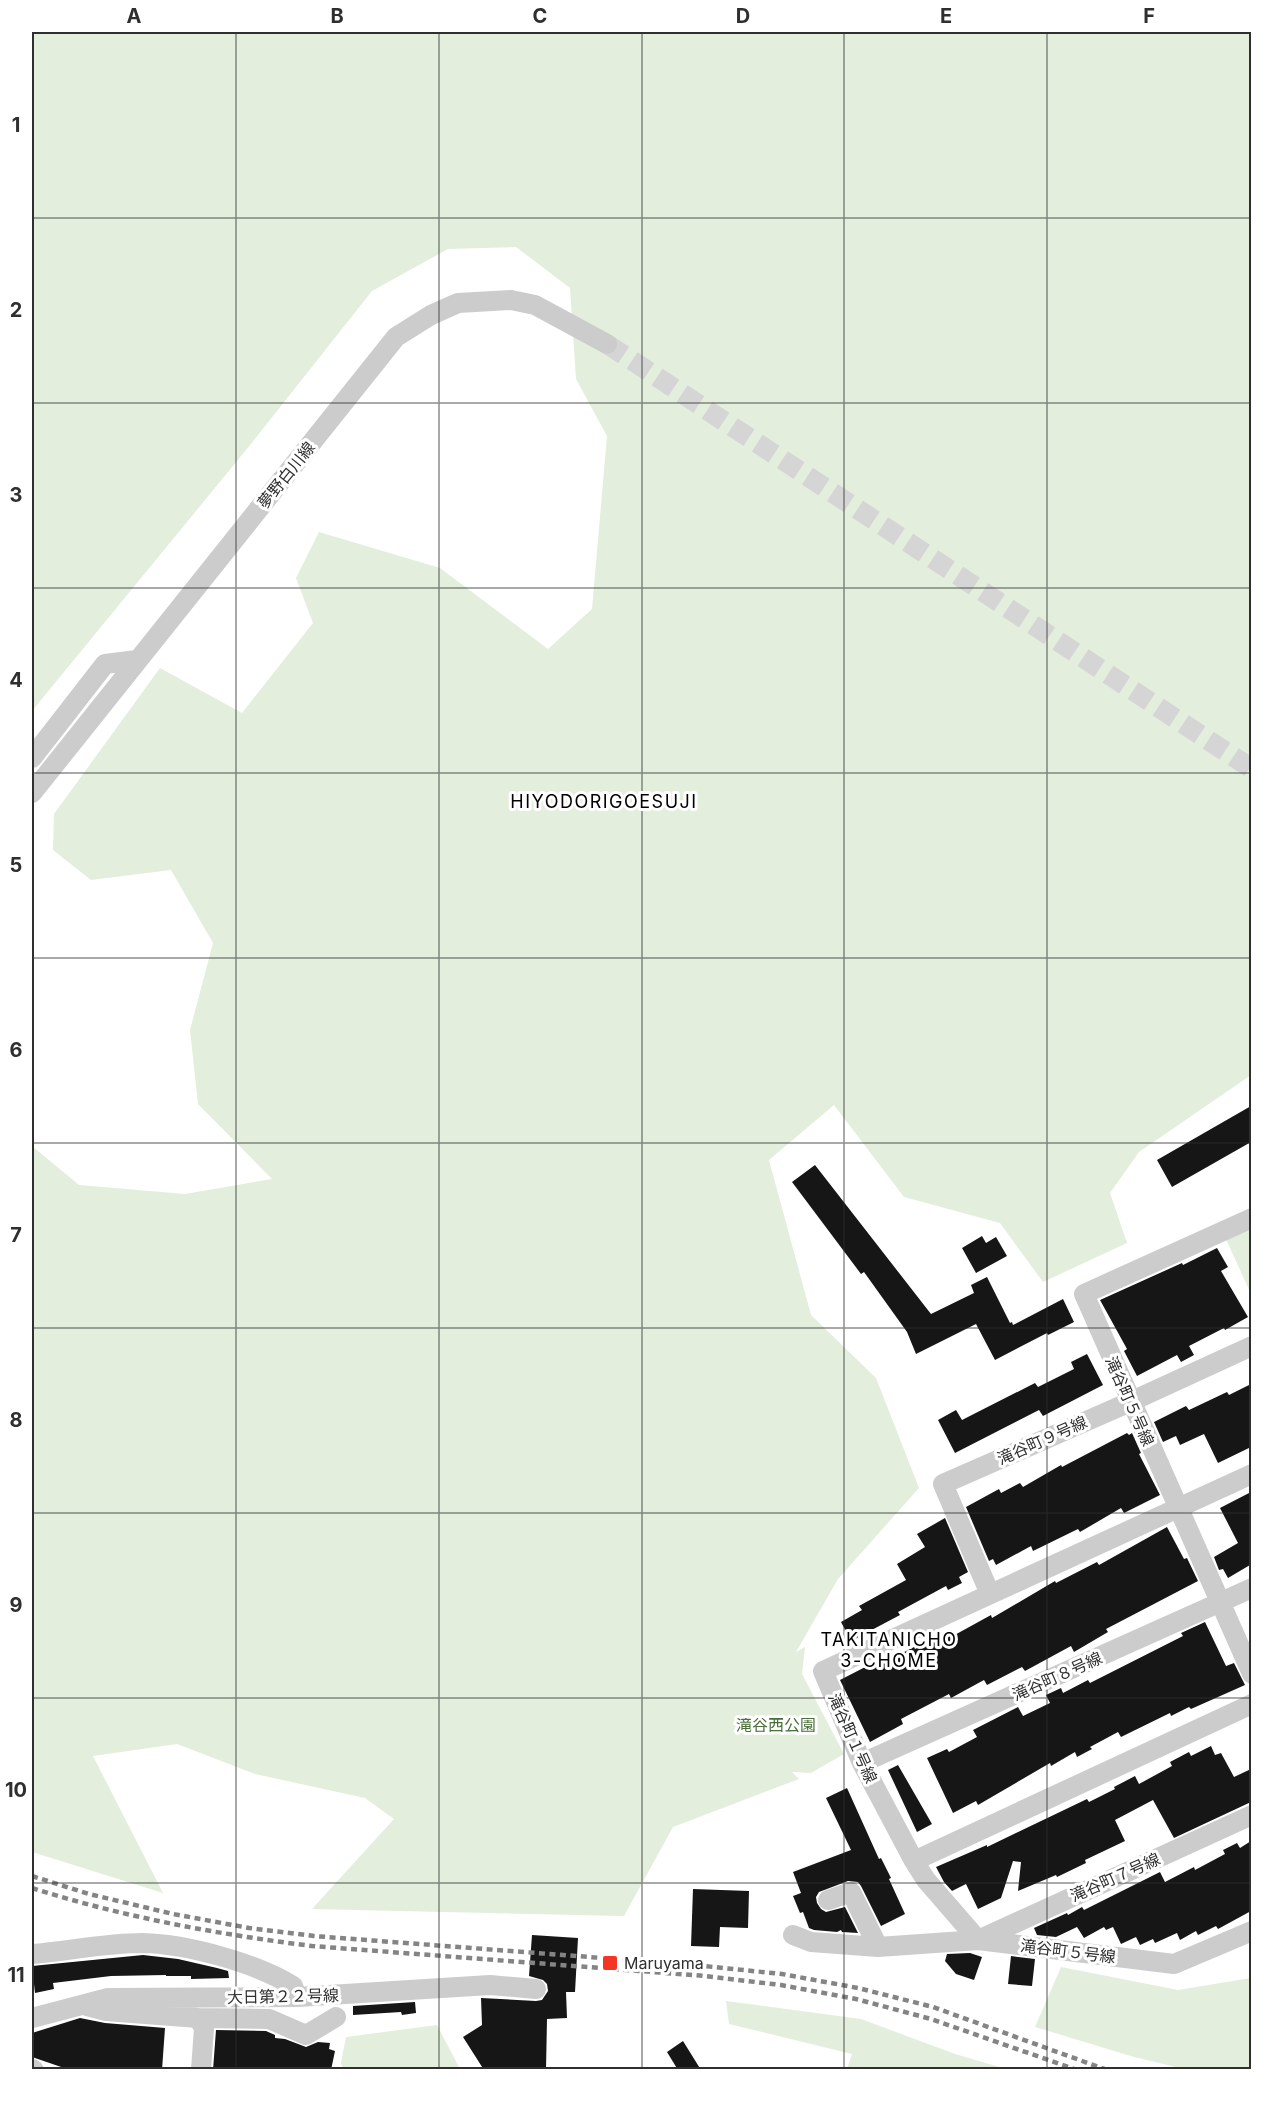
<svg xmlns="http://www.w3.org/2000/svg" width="1283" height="2101" viewBox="0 0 1283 2101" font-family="Inter,'Noto Sans JP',sans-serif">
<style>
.green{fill:#e3eedc}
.building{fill:#161616}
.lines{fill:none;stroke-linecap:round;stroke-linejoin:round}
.minor-tunnel{stroke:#d5d5d5;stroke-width:20;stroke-dasharray:20 10;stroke-linecap:butt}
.minor{stroke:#ccc;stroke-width:20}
.rail{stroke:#848484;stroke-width:4.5;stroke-dasharray:6 4.5;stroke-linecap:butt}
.grid{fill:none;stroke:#2f2f2f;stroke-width:1.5;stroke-opacity:0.55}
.poi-dot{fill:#f33525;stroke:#fff;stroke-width:2}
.labels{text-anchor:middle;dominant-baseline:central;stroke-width:6;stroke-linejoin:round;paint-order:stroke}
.street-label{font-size:16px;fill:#2f2f2f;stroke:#fff}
.park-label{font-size:16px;fill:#4a6f39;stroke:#fff}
.poi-label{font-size:16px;fill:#2f2f2f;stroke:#fff;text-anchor:start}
.neighbourhood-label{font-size:18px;letter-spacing:1.5px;fill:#000;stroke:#fff}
.neatline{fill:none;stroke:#2f2f2f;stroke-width:2}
.grid-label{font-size:20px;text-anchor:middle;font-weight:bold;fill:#2f2f2f}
</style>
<rect width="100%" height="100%" fill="#fff"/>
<path class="green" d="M32 32H1251V1075L1139 1152 1110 1193 1127 1243 1043 1282 1000 1223 904 1197 834 1105 769 1160 811 1315 876 1378 919 1488 838 1579 796 1652 805 1647 802 1674 844 1754 811 1773 792 1772 799 1779 673 1827 624 1916 312 1909 394 1819 365 1798 255 1774 177 1744 93 1756 163 1893 32 1852V1146L79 1185 185 1194 272 1179 198 1104 190 1030 213 943 171 870 91 880 53 850 54 814 160 668 242 713 313 623 296 578 319 532 440 568 548 649 592 609 607 436 576 379 570 288 516 247 448 249 372 291 246 450 32 711Z
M1251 1224V1294L1225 1237Z
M1061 1967 1178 1990 1251 1978V2069H1184L1134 2057 1035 2027Z
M726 2001 861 2019 955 2054 1006 2069H847L852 2054 729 2024Z
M437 2025 460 2069H343L341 2063 346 2037Z"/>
<path class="building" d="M1251 1106V1142L1172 1187 1157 1160Z
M815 1165 931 1314 974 1293 971 1285 987 1277 1010 1323 1012 1322 1013 1325 1063 1299 1074 1322 1048 1335 1047 1333 995 1360 976 1324 916 1354 907 1332 864 1272 861 1274 792 1182Z
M982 1236 986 1243 996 1237 1007 1256 976 1273 962 1248Z
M1217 1248 1228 1267 1221 1271 1248 1317 1225 1330 1224 1328 1189 1346 1194 1355 1181 1362 1177 1355 1137 1376 1124 1351 1127 1349 1100 1300 1182 1263 1183 1265Z
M1087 1354 1103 1385 1043 1416 1039 1410 955 1453 938 1420 956 1410 962 1420 1035 1383 1038 1387 1074 1369 1071 1362Z
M1251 1384V1447L1218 1463 1204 1434 1180 1445 1176 1436 1163 1442 1154 1422 1186 1406 1189 1410 1227 1392 1229 1395Z
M1127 1433 1129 1435 1132 1433 1141 1453 1139 1454 1160 1495 1124 1513 1121 1508 1080 1532 1078 1529 1033 1551 1031 1546 996 1565 993 1559 989 1561 966 1507 999 1489 1001 1493 1020 1483 1023 1487 1061 1465 1062 1467Z
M1251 1492V1569L1250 1565 1228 1578 1223 1569 1219 1570 1214 1557 1238 1543 1220 1508Z
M945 1518 968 1572 959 1577 962 1583 948 1590 946 1586 898 1612 900 1615 851 1641 841 1622 862 1610 859 1606 906 1580 897 1564 925 1547 917 1534Z
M1167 1527 1184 1559 1187 1558 1198 1581 1106 1629 1108 1632 1074 1652 1071 1646 1025 1671 1022 1667 987 1685 984 1680 951 1698 949 1694 901 1719 903 1724 870 1742 840 1680 873 1663 875 1667 914 1647 915 1649 948 1631 951 1637 991 1615 992 1618 1055 1581 1056 1583 1097 1562 1099 1565Z
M1205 1622 1226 1666 1234 1663 1245 1685 1191 1709 1189 1707 1171 1716 1170 1713 1121 1737 1118 1732 1090 1747 1092 1749 1077 1757 1075 1752 1051 1766 1050 1763 978 1805 976 1801 953 1813 927 1758 947 1749 949 1752 977 1737 973 1730 1018 1707 1023 1716 1050 1703 1046 1695 1061 1688 1063 1693 1088 1680 1090 1683 1183 1636 1181 1633Z
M1211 1746 1215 1755 1221 1753 1234 1777 1251 1769V1802L1174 1838 1153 1800 1115 1820 1125 1841 1085 1860 1086 1863 1057 1877 1056 1875 1018 1891 1021 1862 1013 1861 1001 1898 978 1909 966 1884 952 1891 944 1882 936 1867 987 1845V1847L1087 1799 1089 1802 1115 1789 1114 1787 1135 1776 1139 1784 1172 1766 1170 1762 1189 1752 1191 1756Z
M898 1765 932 1824 917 1832 888 1770Z
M847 1788 879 1859 881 1858 891 1878 889 1879 905 1914 881 1926 861 1886 858 1882 848 1881 819 1892 816 1897 817 1903 821 1909 826 1912 845 1907 858 1933 842 1932 841 1930 837 1932 814 1930 809 1928 803 1912 800 1913 793 1896 801 1893 793 1872 851 1850 826 1798Z
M1251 1841V1911L1218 1929 1216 1926 1198 1935 1196 1931 1180 1940 1177 1933 1155 1943 1153 1939 1140 1945 1136 1937 1121 1944 1113 1927 1106 1930 1104 1927 1084 1938 1077 1927 1056 1937 1037 1935 1034 1928 1067 1913 1068 1915 1082 1907 1084 1910 1160 1872 1165 1882 1194 1867 1195 1870 1225 1854 1223 1850 1237 1843 1240 1848Z
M693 1889 749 1891 748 1928 720 1927 719 1947 691 1946Z
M532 1935 578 1938 575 1992H566L567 2018 547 2019 546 2070H484L463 2037 482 2025 481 1998 536 2001 542 2000 548 1991 547 1984 543 1980 529 1976Z
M970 1953 982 1957 974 1980 956 1974 945 1961 947 1954Z
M143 1955 178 1959 217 1968 228 1971 229 1978 191 1979V1976H166V1975L111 1976 53 1983 54 1989 35 1993 32 1966Z
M1011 1956 1035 1959 1032 1986 1008 1984Z
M415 2002 416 2013 402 2015 401 2012 353 2015V2006Z
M80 2018 105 2023 165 2028 162 2070H70L32 2057V2033Z
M216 2030 266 2031 275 2035V2038L285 2039 306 2047 318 2042 330 2043 329 2049 335 2051 331 2070H213Z
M683 2041 701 2070H678L667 2052Z"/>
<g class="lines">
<path class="minor-tunnel" d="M607 344 1252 769"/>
<path class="minor" d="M32 758 105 664 137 660
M32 793 396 337 431 315 458 303 511 300 535 305 607 344
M1252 1218 1084 1294 1252 1674
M1252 1474 823 1671 862 1763 914 1861 926 1880 978 1940 1174 1964 1252 1931
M990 1594 943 1484 1130 1402 1252 1346
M862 1763 1252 1588
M914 1861 1252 1704
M828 1900 851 1892 878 1947
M793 1935 811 1942 878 1947 978 1940 1252 1815
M32 1954C69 1951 105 1943 143 1943 187 1944 256 1963 293 1986L297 1997
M87 2006 106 2011 198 2018 204 2028 201 2070
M32 2018 108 1998 297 1997 490 1985 536 1989
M198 2018 269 2019 306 2035 336 2017
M32 2069 34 2070"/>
<path class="rail" d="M32 1876 89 1894 173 1914 249 1928 314 1936 694 1965 782 1974 858 1988 933 2007 1107 2070
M32 1888C123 1917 216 1934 312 1946L705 1976 781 1985 856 1999 931 2019 1077 2070"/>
</g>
<path class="grid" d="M236 32V2070M439 32V2070M642 32V2070M844 32V2070M1047 32V2070M32 218H1252M32 403H1252M32 588H1252M32 773H1252M32 958H1252M32 1143H1252M32 1328H1252M32 1513H1252M32 1698H1252M32 1883H1252"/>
<rect class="poi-dot" x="602" y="1955" width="16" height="16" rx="3"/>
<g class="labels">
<g class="street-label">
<text transform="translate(286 475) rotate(-51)">夢野白川線</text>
<text transform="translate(1130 1401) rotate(66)">滝谷町５号線</text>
<text transform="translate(1042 1440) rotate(-24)">滝谷町９号線</text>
<text transform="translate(1057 1676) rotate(-24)">滝谷町８号線</text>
<text transform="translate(853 1738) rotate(66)">滝谷町１号線</text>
<text transform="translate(1115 1877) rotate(-24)">滝谷町７号線</text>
<text transform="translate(1068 1951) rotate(7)">滝谷町５号線</text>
<text transform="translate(283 1996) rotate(-1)">大日第２２号線</text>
</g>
<g class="park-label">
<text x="776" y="1725">滝谷西公園</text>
</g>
<g class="poi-label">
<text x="624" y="1963">Maruyama</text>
</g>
<g class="neighbourhood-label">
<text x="604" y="801">HIYODORIGOESUJI</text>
<text x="889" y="1639">TAKITANICHO<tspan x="889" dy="21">3-CHOME</tspan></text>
</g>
</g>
<rect width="1283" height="2101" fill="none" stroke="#ffffff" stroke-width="66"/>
<rect x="33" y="33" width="1217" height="2035" class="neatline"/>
<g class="grid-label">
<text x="134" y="23">A</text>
<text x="337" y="23">B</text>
<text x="540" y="23">C</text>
<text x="743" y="23">D</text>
<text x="946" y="23">E</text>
<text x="1149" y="23">F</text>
<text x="16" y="132">1</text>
<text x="16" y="317">2</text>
<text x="16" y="502">3</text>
<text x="16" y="687">4</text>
<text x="16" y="872">5</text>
<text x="16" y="1057">6</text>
<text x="16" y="1242">7</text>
<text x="16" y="1427">8</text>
<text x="16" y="1612">9</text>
<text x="16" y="1797">10</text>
<text x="16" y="1982">11</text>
</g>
</svg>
